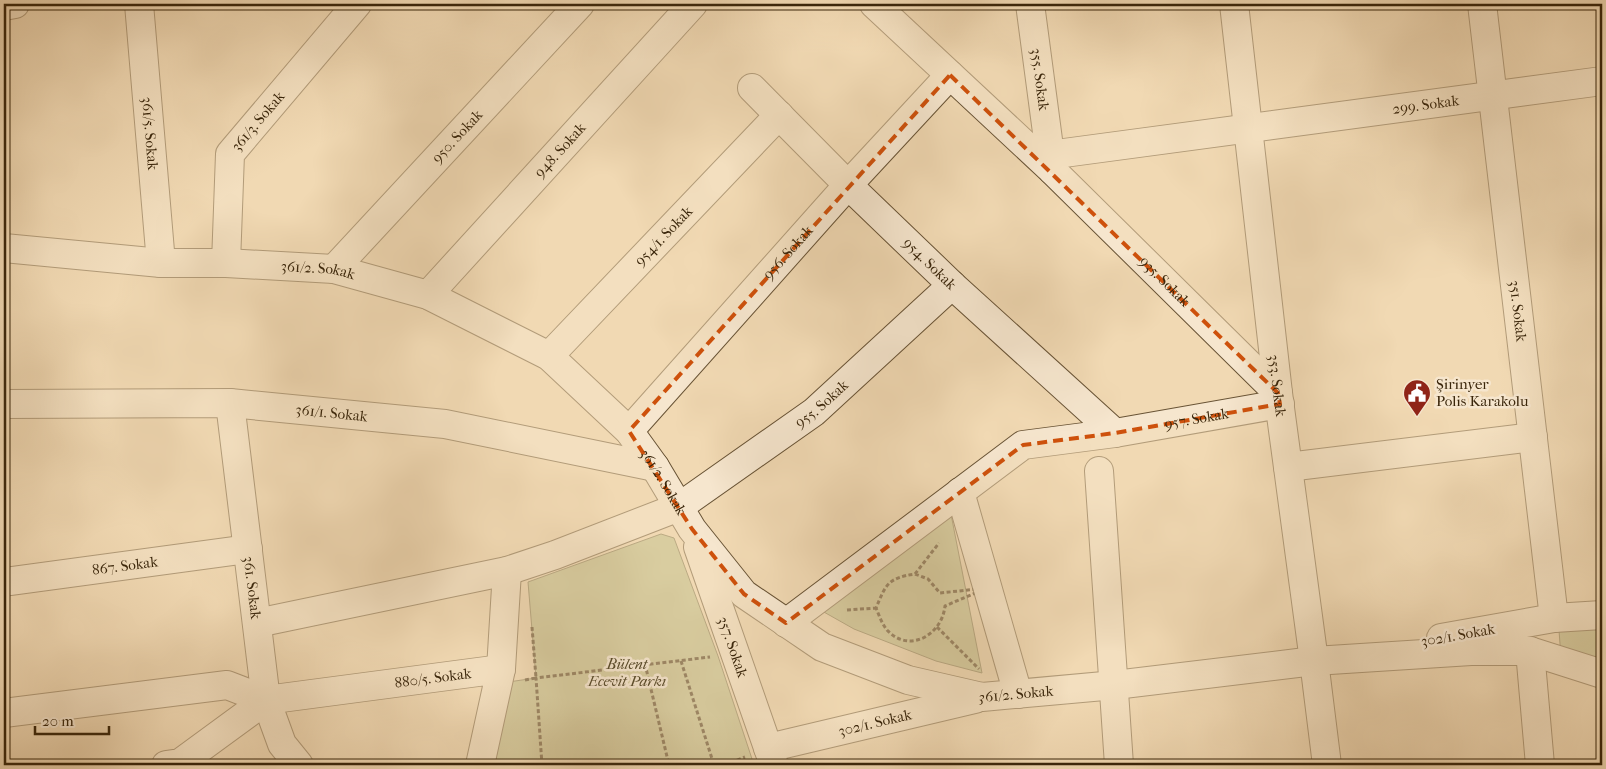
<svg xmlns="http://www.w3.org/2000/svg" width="1606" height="769" viewBox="0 0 1606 769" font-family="'IM FELL French Canon',serif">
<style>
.green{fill:#bcbe8b;stroke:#7b724b}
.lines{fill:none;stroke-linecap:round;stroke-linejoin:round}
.minor-casing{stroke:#685335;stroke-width:30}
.path{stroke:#3a260b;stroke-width:3;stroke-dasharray:4 2.5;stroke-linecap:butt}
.minor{stroke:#f6e6ce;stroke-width:28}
.marked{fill:none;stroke:#ce510c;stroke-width:4;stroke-dasharray:10 6;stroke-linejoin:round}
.labels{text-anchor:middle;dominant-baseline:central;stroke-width:5;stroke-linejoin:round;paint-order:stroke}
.street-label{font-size:15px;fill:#3a260b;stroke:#f6e6ce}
.poi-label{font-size:15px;fill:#3a260b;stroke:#f6e6ce;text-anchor:start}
.park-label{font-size:15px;font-style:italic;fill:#5a4c2b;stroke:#f6e6ce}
</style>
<rect width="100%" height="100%" fill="#f1d9b3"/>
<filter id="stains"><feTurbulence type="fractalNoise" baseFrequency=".004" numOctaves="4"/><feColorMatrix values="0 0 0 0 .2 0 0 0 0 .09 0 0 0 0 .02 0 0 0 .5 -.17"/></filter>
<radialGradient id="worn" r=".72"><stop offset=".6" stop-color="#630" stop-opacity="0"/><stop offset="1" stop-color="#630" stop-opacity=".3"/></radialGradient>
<path class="green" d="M949 504 982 673 936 661 854 629 815 607Z
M661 534 674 538 718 656 754 765H495L508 682 536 678 528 582Z
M1602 615V666L1561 657 1558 617Z"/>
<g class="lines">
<g class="minor-casing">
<g id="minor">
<path id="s1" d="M139 4 161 263"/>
<path d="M874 4 1052 170"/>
<path id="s2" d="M1030 4 1052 170 1278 393"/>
<path id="s3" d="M1234 4 1278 393 1314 661 1327 765"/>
<path id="s4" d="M1482 4 1554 618"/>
<path d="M4 6 15 4"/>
<path id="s5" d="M752 88 848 185 952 285 1115 433"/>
<path id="s6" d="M1049 155 1602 81"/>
<path id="s7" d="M4 248 161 263H226L334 269 428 295 549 356 629 431 655 467 692 529 744 594 822 647 908 680 982 697 1115 685 1314 661 1471 651H1530L1602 674"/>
<path id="s8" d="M226 263 230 154 357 4"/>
<path id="s9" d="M334 269 580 4"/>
<path id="s10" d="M428 295 693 4"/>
<path id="s11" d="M549 356 779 115"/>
<path id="s12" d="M230 403 266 700 282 744 299 765"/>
<path id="s13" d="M4 404 230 403 445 424 655 467"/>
<path id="s14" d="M629 431 848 185 950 75"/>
<path d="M1288 467 1533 437"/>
<path d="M1099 471 1119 765"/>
<path d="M960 492 1018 694"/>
<path id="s15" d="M698 547 774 765"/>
<path id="s16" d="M4 582 248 549"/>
<path id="s17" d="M257 623 507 571 555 555 679 507 814 412 952 285"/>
<path id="s18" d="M786 623 1023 445 1115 433 1280 404"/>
<path d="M1441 638 1554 618 1602 615"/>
<path d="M1530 651 1540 765"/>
<path d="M501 669 507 571"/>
<path id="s19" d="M4 713 227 685 266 700 501 669 480 765"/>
<path id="s20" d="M768 748 975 699"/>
<path d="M166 765 180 763 266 700"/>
</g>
</g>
<path class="path" d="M915 574 928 579 940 593 987 588 945 606C942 635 909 654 887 630 882 624 879 615 876 608 886 584 888 578 915 574Z
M915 574 939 543
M847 610 876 608
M937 627 979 669
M681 661 714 765
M645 664 669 765
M525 680 536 678 532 627
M542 765 536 678 710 657
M725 765 745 757"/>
<use href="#minor" class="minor"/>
</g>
<path d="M0 0H1606V769H0ZM950 75 1278 393 1280 404 1115 433 1023 445 786 623 744 594 692 529 629 431Z" fill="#f1d9b3" fill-opacity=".55" fill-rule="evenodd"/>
<path class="marked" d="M950 75 1278 393 1280 404 1115 433 1023 445 786 623 744 594 692 529 629 431Z"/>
<defs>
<g id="civic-pin" transform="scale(1.4375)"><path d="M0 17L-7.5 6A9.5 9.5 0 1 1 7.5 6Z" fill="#8f2418" stroke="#f6e6ce"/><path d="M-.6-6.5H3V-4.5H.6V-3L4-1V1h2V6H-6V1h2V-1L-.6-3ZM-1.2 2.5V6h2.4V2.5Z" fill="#fff"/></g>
</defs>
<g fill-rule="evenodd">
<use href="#civic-pin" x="1417" y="393"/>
</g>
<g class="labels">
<g class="street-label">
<text stroke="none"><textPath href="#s2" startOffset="76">355. Sokak</textPath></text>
<text stroke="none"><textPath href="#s6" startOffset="380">299. Sokak</textPath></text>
<text stroke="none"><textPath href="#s8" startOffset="152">361/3. Sokak</textPath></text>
<text stroke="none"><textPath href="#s1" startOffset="130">361/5. Sokak</textPath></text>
<text stroke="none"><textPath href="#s9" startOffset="181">950. Sokak</textPath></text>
<text stroke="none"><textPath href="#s10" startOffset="196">948. Sokak</textPath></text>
<text stroke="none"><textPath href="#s11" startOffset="166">954/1. Sokak</textPath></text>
<text stroke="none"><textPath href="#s14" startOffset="239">956. Sokak</textPath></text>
<text stroke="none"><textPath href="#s5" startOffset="250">954. Sokak</textPath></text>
<text stroke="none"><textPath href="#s7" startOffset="315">361/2. Sokak</textPath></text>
<text stroke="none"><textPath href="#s2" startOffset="326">935. Sokak</textPath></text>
<text stroke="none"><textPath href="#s4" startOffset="309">351. Sokak</textPath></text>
<text stroke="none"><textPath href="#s3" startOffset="384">353. Sokak</textPath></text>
<text stroke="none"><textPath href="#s17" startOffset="615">955. Sokak</textPath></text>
<text stroke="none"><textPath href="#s13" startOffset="328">361/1. Sokak</textPath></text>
<text stroke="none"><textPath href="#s18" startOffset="472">957. Sokak</textPath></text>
<text stroke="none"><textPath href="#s7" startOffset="735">361/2. Sokak</textPath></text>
<text stroke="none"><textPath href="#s16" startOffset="122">867. Sokak</textPath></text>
<text stroke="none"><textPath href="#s12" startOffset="186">361. Sokak</textPath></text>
<text transform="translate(1458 635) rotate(-10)">302/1. Sokak</text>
<text stroke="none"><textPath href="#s15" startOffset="106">357. Sokak</textPath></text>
<text stroke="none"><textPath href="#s19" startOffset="435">880/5. Sokak</textPath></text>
<text stroke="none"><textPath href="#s7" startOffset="1170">361/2. Sokak</textPath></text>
<text stroke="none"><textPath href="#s20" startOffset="110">302/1. Sokak</textPath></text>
</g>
<g class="poi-label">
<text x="1436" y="384">Şirinyer<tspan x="1436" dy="17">Polis Karakolu</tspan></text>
</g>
<g class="park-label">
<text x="627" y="664">Bülent<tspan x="627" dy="17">Ecevit Parkı</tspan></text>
</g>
</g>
<rect width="1606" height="769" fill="none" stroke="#f1d9b3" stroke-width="20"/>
<rect x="5" y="5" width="1596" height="759" fill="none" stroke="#3a260b" stroke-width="2.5"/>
<rect x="10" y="10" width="1586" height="749" fill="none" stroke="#3a260b"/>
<path d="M35 726v8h74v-8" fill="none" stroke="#3a260b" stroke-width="2.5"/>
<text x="42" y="726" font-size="15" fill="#3a260b" stroke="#f6e6ce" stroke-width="4" paint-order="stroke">20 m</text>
<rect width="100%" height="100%" filter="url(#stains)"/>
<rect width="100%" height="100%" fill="url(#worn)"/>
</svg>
